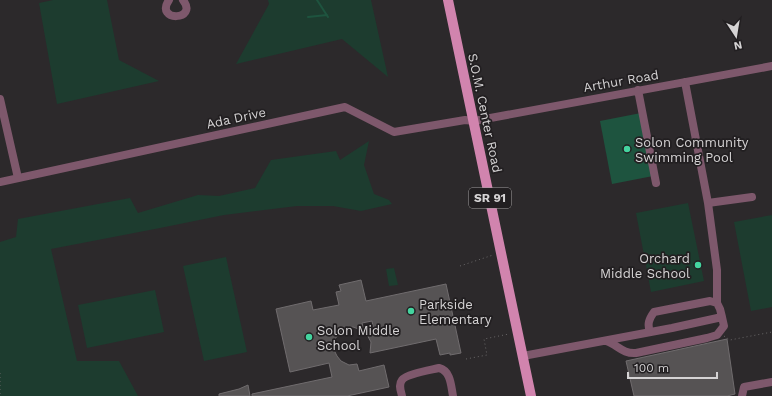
<svg xmlns="http://www.w3.org/2000/svg" width="772" height="396" viewBox="0 0 772 396" font-family="'Work Sans',sans-serif">
<style>
.green{fill:#1d3c2f}
.water{fill:#1e543f}
.lines{fill:none;stroke-linecap:round;stroke-linejoin:round}
.stream{stroke:#1e543f;stroke-width:2}
.building{fill:#565354;stroke:#706c6e}
.path{stroke:#6a6869;stroke-width:1;stroke-dasharray:1 3;stroke-linecap:butt}
.minor{stroke:#7e586c;stroke-width:8}
.major{stroke:#d184ae;stroke-width:10}
.poi-dot{fill:#44d49f;stroke:#221f21;stroke-width:1.5}
.labels{text-anchor:middle;dominant-baseline:central;stroke-width:3.5;stroke-linejoin:round;paint-order:stroke}
.shield{fill:#221f21;stroke:#9f9d9e;stroke-width:1}
.shield-label{font-size:12px;font-weight:bold;fill:#d5d3d4}
.street-label{font-size:13px;fill:#d5d3d4;stroke:#221f21}
.poi-label{font-size:13px;fill:#d5d3d4;stroke:#221f21;text-anchor:start}
</style>
<rect width="100%" height="100%" fill="#2c292b"/>
<path class="green" d="M53 0H107L119 60 159 81 57 104 39 3Z
M268 0H371L388 77 342 39 236 64 269 4Z
M369 141 364 165 374 194 389 200 392 204 361 211 333 206H297L224 215 160 228 51 249 77 361H119L138 396H0V242L16 237 18 219 130 198 138 213 198 195 219 196 255 188 271 160 336 151 340 160Z
M688 203 704 281 651 292 636 213Z
M772 215V307L751 311 734 222Z
M226 257 247 352 204 361 183 266Z
M394 268 398 285 389 286 386 269Z
M155 290 164 332 87 348 78 305Z"/>
<path class="water" d="M641 113 653 176 612 184 600 121Z"/>
<g class="lines">
<path class="stream" d="M317 0 328 17
M308 17 327 15"/>
</g>
<path class="building" d="M361 280 366 301 446 284 461 353 450 355V353L440 355 436 339 370 353 371 342 366 333 374 331 372 321 362 323 364 331 353 327 344 329 340 332 335 339 334 350 337 356 341 361 349 365 357 364 359 371 384 365 389 387 347 396H252V394L332 377 329 363 290 372 276 309 311 301 313 310 339 305 336 292 341 291 339 285Z
M727 339 735 394 727 396H634L626 361Z
M248 385 250 396H219V394L239 389Z"/>
<g class="lines">
<path class="path" d="M460 266 493 255
M724 336 730 340 772 332
M466 359 487 355 484 339 509 334
M0 373V394"/>
<path class="minor" d="M169 0C154 22 199 21 183 0
M685 82 708 203 752 197
M638 90 656 183
M0 99 18 178
M0 182 345 107 394 132 465 120 474 121 772 66
M708 203 717 270V303
M606 341C618 345 622 354 636 353L707 338 717 335 724 326 722 317
M523 356 672 328 722 317 720 309 717 303 710 301 654 312C649 319 647 324 650 332
M402 396C401 391 398 385 402 380 406 374 431 370 439 368 451 371 451 386 453 396
M742 396 744 387 772 382"/>
<path class="major" d="M448 0 531 396"/>
</g>
<g class="poi-dot">
<circle cx="627" cy="149" r="4"/>
<circle cx="698" cy="265" r="4"/>
<circle cx="411" cy="311" r="4"/>
<circle cx="309" cy="337" r="4"/>
</g>
<g class="labels">
<rect class="shield" x="469" y="188" width="42" height="20" rx="3"/>
<g class="shield-label">
<text x="490" y="198">SR 91</text>
</g>
<g class="street-label">
<text transform="translate(621 81) rotate(-10)">Arthur Road</text>
<text transform="translate(485 113) rotate(78)">S.O.M. Center Road</text>
<text transform="translate(236 118) rotate(-12)">Ada Drive</text>
</g>
<g class="poi-label">
<text x="635" y="142">Solon Community<tspan x="635" dy="15">Swimming Pool</tspan></text>
<text x="690" y="258" text-anchor="end">Orchard<tspan x="690" dy="15">Middle School</tspan></text>
<text x="419" y="304">Parkside<tspan x="419" dy="15">Elementary</tspan></text>
<text x="317" y="330">Solon Middle<tspan x="317" dy="15">School</tspan></text>
</g>
</g>
<g transform="translate(736 36) rotate(168)" stroke="#221f21" stroke-width="3" paint-order="stroke">
<path d="M0-3L7 15L0 10L-7 15Z" fill="#d5d3d4"/>
<text y="-6" font-size="11" font-weight="bold" text-anchor="middle" fill="#d5d3d4">N</text>
</g>
<path d="M628 372v6h89v-6" fill="none" stroke="#d5d3d4" stroke-width="2"/>
<text x="634" y="372" font-size="12" fill="#d5d3d4" stroke="#221f21" stroke-width="3" paint-order="stroke">100 m</text>
</svg>
